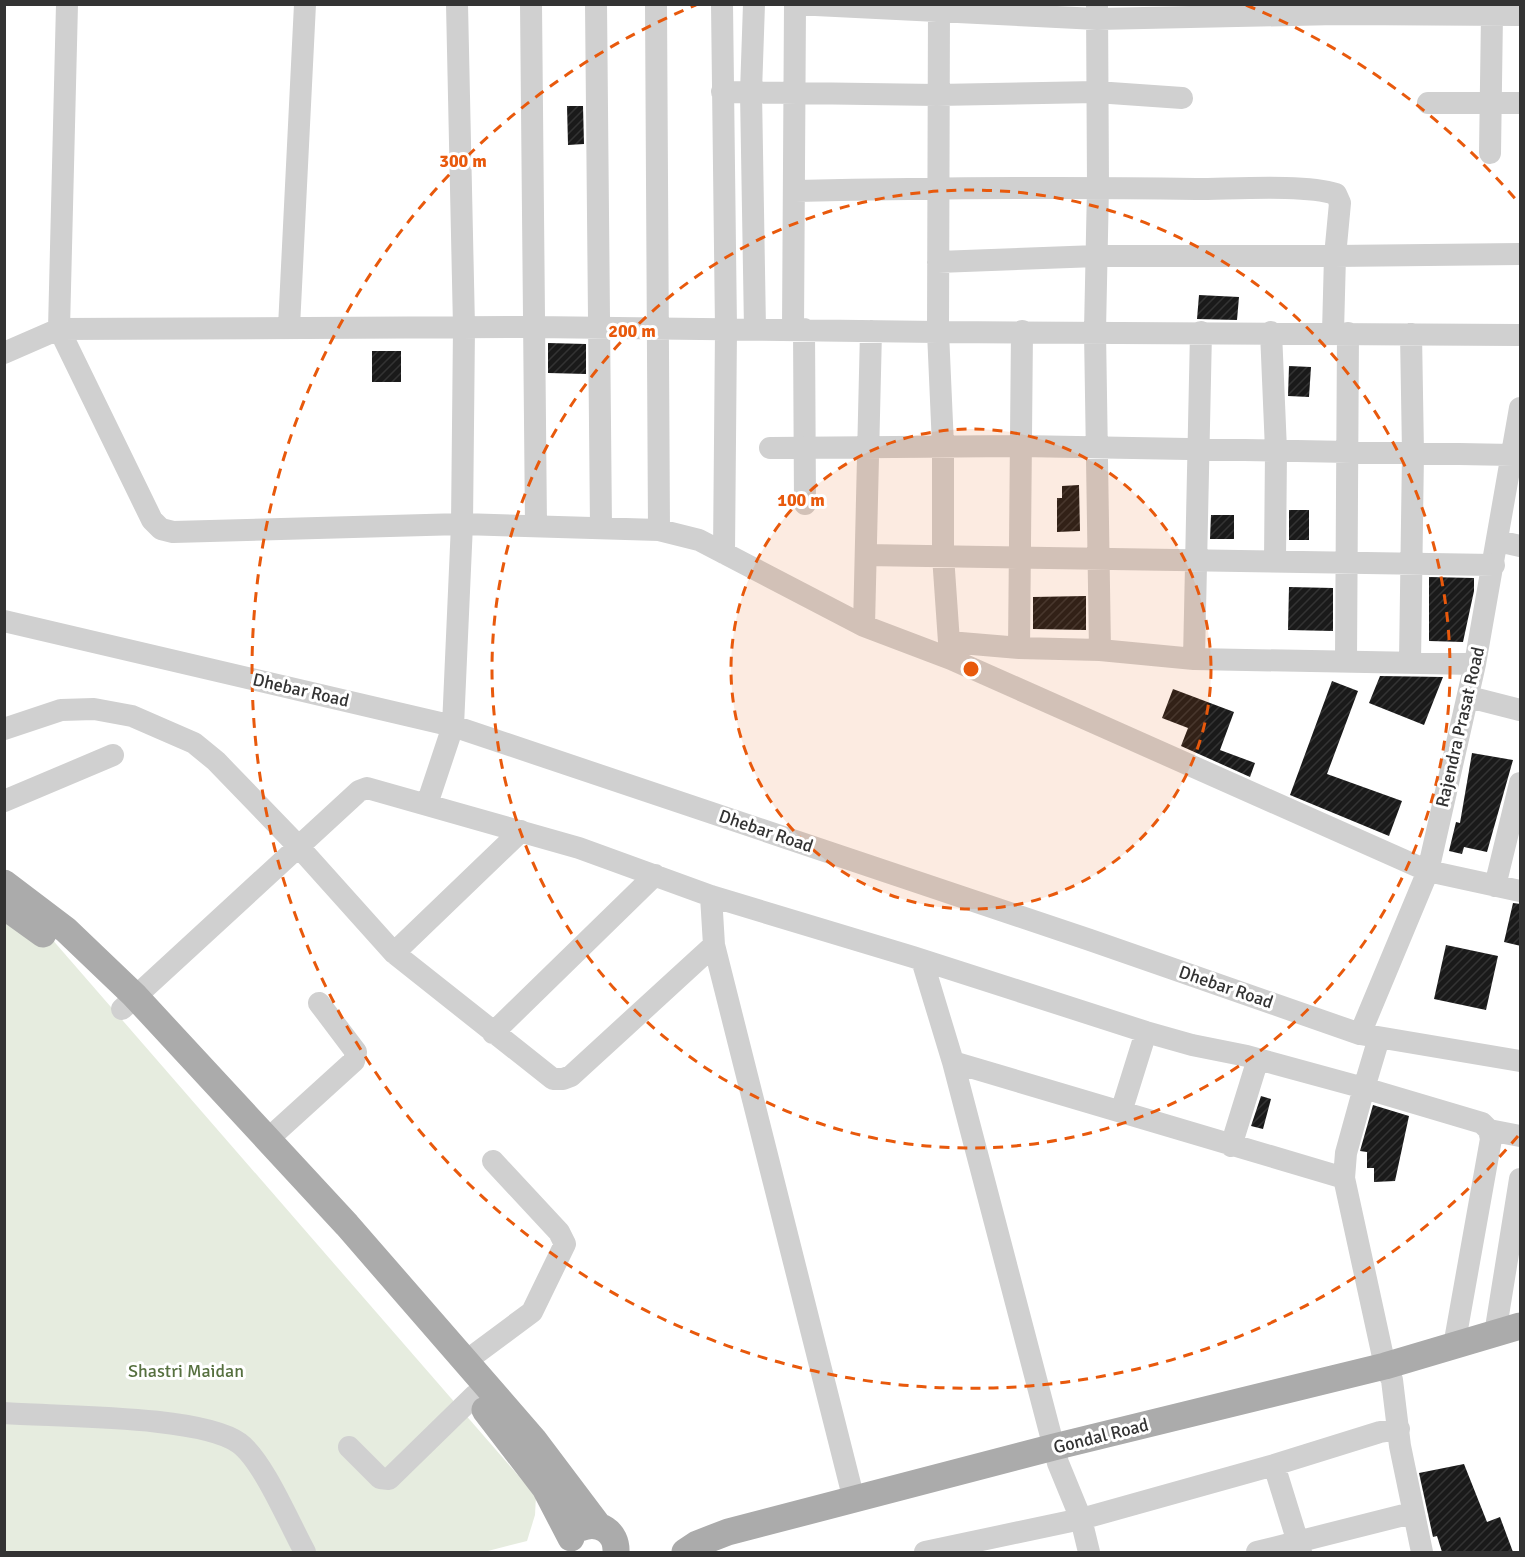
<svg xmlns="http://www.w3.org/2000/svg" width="1525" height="1557" viewBox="0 0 1525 1557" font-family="Signika,sans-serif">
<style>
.green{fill:#e6ecdf}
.building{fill:url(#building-hatch)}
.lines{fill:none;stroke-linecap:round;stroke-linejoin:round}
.minor{stroke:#d0d0d0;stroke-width:22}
.major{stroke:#ababab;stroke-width:27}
.ring{fill:none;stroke:#e8590c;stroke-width:3;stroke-dasharray:10 8}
.labels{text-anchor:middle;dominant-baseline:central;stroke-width:6;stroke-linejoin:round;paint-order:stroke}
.street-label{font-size:18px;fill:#333;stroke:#fff}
.park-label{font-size:18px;fill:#56703f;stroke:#fff}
.centre{fill:#e8590c;stroke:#fff;stroke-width:3}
.ring-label{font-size:18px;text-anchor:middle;font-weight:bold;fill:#e8590c;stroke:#fff;stroke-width:6;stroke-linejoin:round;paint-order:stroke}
</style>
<defs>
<pattern id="building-hatch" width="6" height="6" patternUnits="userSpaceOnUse" patternTransform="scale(1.5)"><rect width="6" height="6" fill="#1a1a1a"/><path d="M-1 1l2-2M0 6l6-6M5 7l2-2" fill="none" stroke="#333"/></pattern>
</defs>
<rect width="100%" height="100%" fill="#fff"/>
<path class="green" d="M4 900 24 907 536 1496 535 1515 527 1541 484 1552H5Z"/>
<path class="building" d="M567 106H583L584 144 568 145Z
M1199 295 1239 297 1237 320 1197 319Z
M548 343 586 344V374L548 373Z
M372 351H401V382H372Z
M1289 366 1311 367 1309 397 1288 396Z
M1079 485 1080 531 1057 532V498H1062V486Z
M1289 510H1309V540H1289Z
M1211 515H1234V539H1210Z
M1429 577 1474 578V591L1463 642 1429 641Z
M1289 587 1333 588V631L1288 630Z
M1086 596V630L1033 629V597Z
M1380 676 1443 677 1424 725 1369 703Z
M1332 681 1358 691 1327 774 1402 801 1389 836 1290 795Z
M1173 689 1234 712 1220 750 1255 763 1250 777 1181 746 1188 728 1162 718Z
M1472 753 1513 760 1487 852 1464 847 1462 854 1449 851 1456 822 1460 823Z
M1513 903 1521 904V946L1504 942Z
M1446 945 1498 956 1486 1010 1434 999Z
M1261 1096 1271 1099 1263 1129 1251 1126Z
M1373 1105 1409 1116 1395 1181 1374 1182V1168H1367V1152L1360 1151Z
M1464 1464 1487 1522 1500 1517 1513 1552H1442L1437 1536 1433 1537 1419 1473Z"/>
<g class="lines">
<path class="minor" d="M67 4 59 329 152 520 161 529 173 532 462 524 659 530 699 540 864 626 951 659 1428 871 1520 891
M531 4 536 526
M596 4 601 528
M656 4 659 530
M722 4 726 329 724 553
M754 4 751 92 755 329
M795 4 1097 19 1337 14 1520 15
M939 4 938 332 943 446V556L949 642
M1097 4 1098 187 1095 331 1100 650
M722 92 937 95 1096 92 1182 98
M1428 103H1520
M1490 153 1492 14
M796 191C929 188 1062 187 1196 189 1233 189 1304 184 1336 194L1340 203 1335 256H1097L938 262
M289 327 305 4
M793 329 795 4
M804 329 805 504
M1271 332 1276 450 1275 561
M1333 332 1335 256 1520 254
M4 353 59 329 533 327 938 332 1520 335
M770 448 1021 446 1513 455
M1498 541 1520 546
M866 555 1494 565
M4 621 453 726 1090 940 1360 1034 1520 1061
M864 626 871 331
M1019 648 1022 331
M951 656 949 642 1019 648 1100 650 1194 659 1475 664
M1194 659 1201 332
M1346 660 1348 333
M1410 662 1413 453 1411 334
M1469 697 1520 710
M4 729 61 710 94 709 132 716 194 743 216 761 298 846 394 953 553 1079H563L571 1076 714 945 711 896
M4 801 113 755
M427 804 453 726 462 524 464 327 457 4
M1495 886 1520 783
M714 945 854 1500
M394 953 521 831
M922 960 953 1062 1344 1178 1385 1366 1392 1380 1400 1446 1422 1552
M122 1009 359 791 367 788 579 848 711 896 913 957 1146 1032 1192 1045 1247 1056 1364 1088 1379 1038
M493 1033 655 875
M1360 1034 1428 871 1475 664 1520 408
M953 1062 1058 1463 1081 1519 1089 1552
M1121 1112 1146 1032
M1489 1130 1520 1136
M267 1140 354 1061 356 1052 319 1003
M1231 1146 1258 1059
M1344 1178 1346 1153 1364 1088 1482 1123 1489 1130 1491 1139 1454 1346
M1495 1334 1520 1179
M466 1361 532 1312 565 1244 559 1232 493 1161
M4 1413C57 1417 200 1415 239 1443 263 1460 290 1525 305 1552
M349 1447 380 1478 389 1479 474 1396
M1274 1465 1301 1552
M925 1552 1081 1519 1274 1465 1380 1432 1399 1429
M1257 1552 1412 1513"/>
<path class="major" d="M4 883 66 930 134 995 347 1225 534 1440 598 1525
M4 906 43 934
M485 1410 545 1488 571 1538
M580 1528C599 1520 617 1532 616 1552
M685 1552 697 1544 728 1532 1054 1447 1385 1366 1520 1326"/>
</g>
<circle cx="971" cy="669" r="240" fill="#e8590c" fill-opacity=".12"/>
<g class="ring">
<circle cx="971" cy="669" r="240"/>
<circle cx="971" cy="669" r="479"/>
<path d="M1518 1136A719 719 0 1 1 696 5M1246 5A719 719 0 0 1 1518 202"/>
</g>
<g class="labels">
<g class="street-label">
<text transform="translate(301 690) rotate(13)">Dhebar Road</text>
<text transform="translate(1460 727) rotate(-77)">Rajendra Prasat Road</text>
<text transform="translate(766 831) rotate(19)">Dhebar Road</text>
<text transform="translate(1226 987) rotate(19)">Dhebar Road</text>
<text transform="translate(1101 1436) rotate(-14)">Gondal Road</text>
</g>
<g class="park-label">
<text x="186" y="1371">Shastri Maidan</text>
</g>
</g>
<circle cx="971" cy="669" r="9" class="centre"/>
<g class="ring-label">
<text x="463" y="167">300 m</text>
<text x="632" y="337">200 m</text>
<text x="801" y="506">100 m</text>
</g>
<rect width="1525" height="1557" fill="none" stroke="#333333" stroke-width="12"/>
</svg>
